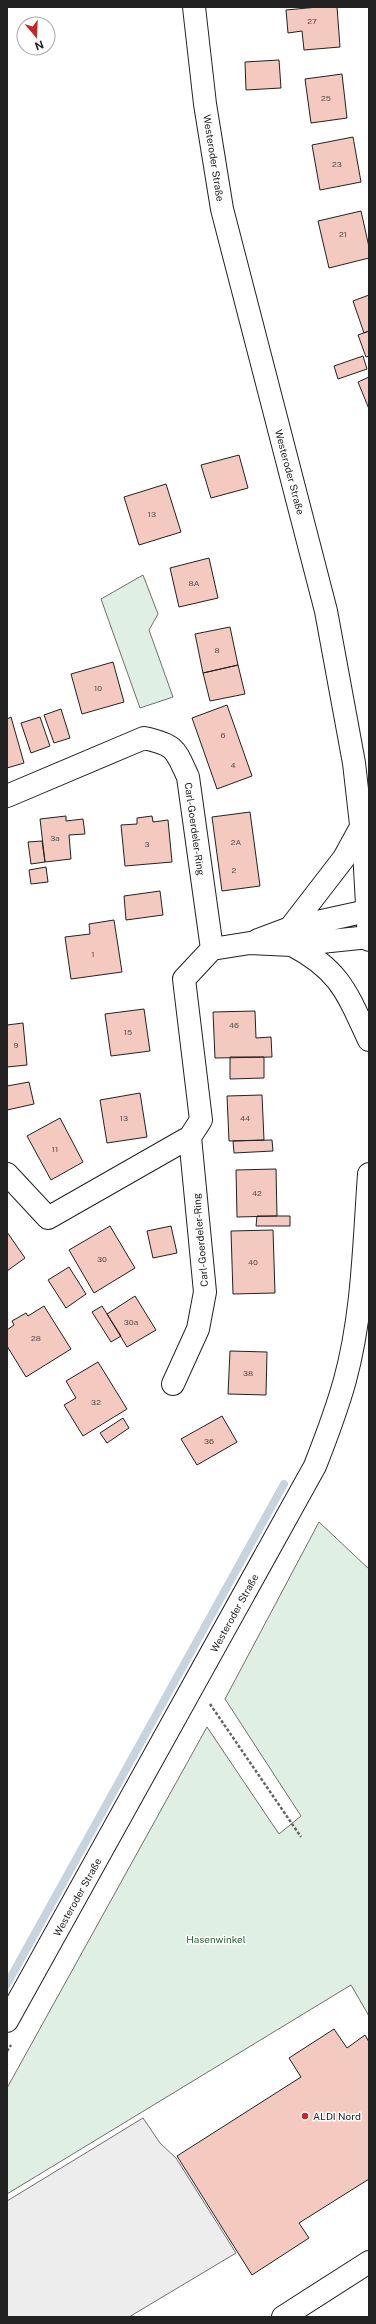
<svg xmlns="http://www.w3.org/2000/svg" width="376" height="2324" viewBox="0 0 376 2324" font-family="'Public Sans',sans-serif">
<style>
.green{fill:#e0efe3;stroke:#6f6f6f}
.parking{fill:#ededed;stroke:#6f6f6f}
.lines{fill:none;stroke-linecap:round;stroke-linejoin:round}
.stream{stroke:#c7d3dd;stroke-width:8}
.building{fill:#f3c9c0;stroke:#222}
.street-casing{stroke:#222;stroke-width:24}
.secondary-casing{stroke:#222;stroke-width:24}
.path{stroke:#646464;stroke-width:2.5;stroke-dasharray:3 2;stroke-linecap:butt}
.street{stroke:#fff;stroke-width:22}
.secondary{stroke:#fff;stroke-width:22}
.poi-dot{fill:#c62828;stroke:#fff;stroke-width:1.5}
.labels{text-anchor:middle;dominant-baseline:central;stroke-width:3;stroke-linejoin:round;paint-order:stroke}
.number-label{font-size:8px;fill:#564c4a}
.street-label{font-size:10px;fill:#222;stroke:#fff}
.park-label{font-size:10px;fill:#2f5e38;stroke:#fff}
.poi-label{font-size:10px;fill:#222;stroke:#fff;text-anchor:start}
</style>
<rect width="100%" height="100%" fill="#fff"/>
<path class="green" d="M143 575 158 614 149 630 173 697 140 708 101 599Z
M319 1522 369 1569V2016L351 1985 7 2194V2088L207 1727 279 1834 301 1816 225 1699Z"/>
<path class="parking" d="M143 2118 160 2143 176 2158 236 2253 129 2317H7V2201Z"/>
<g class="lines">
<path class="stream" d="M7 1984 284 1484"/>
</g>
<path class="building" d="M318 7H337L340 47 304 50 302 31 288 33 286 10Z
M279 60 281 88 246 90 245 62Z
M342 74 347 118 311 123 305 79Z
M353 137 361 182 320 190 312 145Z
M361 211 369 247V258L329 268 318 221Z
M369 295V331L364 333 353 301Z
M369 331V356L366 357 358 335Z
M363 356 367 369 338 379 334 366Z
M369 377V409L358 382Z
M239 455 248 488 211 498 201 465Z
M166 484 181 532 139 545 124 497Z
M209 558 218 598 179 607 170 568Z
M230 627 238 665 203 673 195 634Z
M113 662 124 702 82 714 71 674Z
M238 665 245 694 210 701 203 673Z
M227 705 252 776 217 789 192 718Z
M61 709 70 738 54 743 44 715Z
M11 717 24 763 7 768V719Z
M40 717 50 746 31 753 21 723Z
M250 812 260 886 222 891 212 817Z
M66 816V821L83 819 85 834 69 835 71 859 45 862 40 819Z
M152 816 153 822 168 820 172 862 125 866 121 825 137 824V818Z
M42 841 45 862 31 864 28 842Z
M46 867 48 882 31 884 29 870Z
M160 891 163 915 126 920 124 896Z
M114 920 122 972 71 979 65 937 90 934 89 924Z
M144 1009 150 1051 111 1056 105 1014Z
M255 1011 256 1038 271 1037 272 1057 215 1058 213 1012Z
M23 1023 27 1065 7 1067V1025Z
M230 1057H264V1078L230 1079Z
M29 1082 34 1104 7 1110V1086Z
M140 1093 147 1137 107 1143 100 1100Z
M262 1095 264 1140 229 1141 227 1096Z
M60 1118 83 1162 51 1180 27 1136Z
M272 1140 273 1151 234 1153 233 1141Z
M276 1169 277 1216 237 1217 236 1170Z
M257 1216H290V1226H256Z
M110 1226 135 1268 94 1293 69 1250Z
M171 1226 177 1253 153 1258 147 1231Z
M273 1230 275 1293 233 1294 231 1231Z
M7 1232 25 1258 7 1271Z
M69 1267 86 1294 66 1308 48 1280Z
M135 1296 156 1330 127 1347 107 1314Z
M44 1306 71 1349 26 1377 7 1346V1330L14 1325 12 1321 26 1313 28 1316Z
M102 1306 121 1336 111 1342 92 1312Z
M230 1351 267 1352 266 1395 228 1394Z
M98 1362 127 1409 83 1436 64 1405 76 1398 66 1381Z
M222 1416 237 1442 197 1465 181 1439Z
M123 1418 129 1428 107 1443 100 1433Z
M334 2029 347 2048 365 2035 369 2042V2179L299 2223 309 2238 252 2275 177 2156 301 2077 289 2058Z"/>
<g class="lines">
<g class="street-casing">
<path id="street" d="M7 796 144 738C176 745 175 749 188 777L212 949
M290 928 367 911
M258 940 290 928 344 858 361 827
M292 945C340 970 347 993 369 1040
M7 1174 48 1218 190 1137 201 1120 184 979 212 949 250 943 292 945 369 937
M173 1384 198 1329 205 1292 190 1137"/>
</g>
<g class="secondary-casing">
<path id="secondary" d="M194 7 205 104 222 209 326 611 354 763 364 851 369 940
M7 2021 315 1466C326 1438 337 1409 345 1380 363 1314 364 1243 369 1174
M283 2317 369 2262"/>
</g>
<path class="path" d="M210 1704 301 1837
M7 2051 11 2045"/>
<use href="#street" class="street"/>
<use href="#secondary" class="secondary"/>
</g>
<circle class="poi-dot" cx="305" cy="2116" r="4"/>
<g class="labels">
<g class="number-label">
<text x="312" y="21">27</text>
<text x="326" y="98">25</text>
<text x="337" y="164">23</text>
<text x="343" y="234">21</text>
<text x="152" y="514">13</text>
<text x="194" y="583">8A</text>
<text x="217" y="650">8</text>
<text x="98" y="688">10</text>
<text x="223" y="735">6</text>
<text x="233" y="765">4</text>
<text x="55" y="838">3a</text>
<text x="236" y="842">2A</text>
<text x="147" y="844">3</text>
<text x="234" y="870">2</text>
<text x="93" y="954">1</text>
<text x="234" y="1025">46</text>
<text x="128" y="1032">15</text>
<text x="16" y="1045">9</text>
<text x="124" y="1118">13</text>
<text x="245" y="1118">44</text>
<text x="55" y="1149">11</text>
<text x="257" y="1193">42</text>
<text x="102" y="1259">30</text>
<text x="253" y="1262">40</text>
<text x="131" y="1322">30a</text>
<text x="36" y="1338">28</text>
<text x="248" y="1373">38</text>
<text x="96" y="1402">32</text>
<text x="209" y="1441">36</text>
</g>
<g class="street-label">
<text transform="translate(214 158) rotate(81)">Westeroder Straße</text>
<text transform="translate(290 472) rotate(75)">Westeroder Straße</text>
<text transform="translate(195 829) rotate(82)">Carl-Goerdeler-Ring</text>
<text transform="translate(200 1240) rotate(-95)">Carl-Goerdeler-Ring</text>
<text transform="translate(234 1613) rotate(-61)">Westeroder Straße</text>
<text transform="translate(77 1897) rotate(-61)">Westeroder Straße</text>
</g>
<g class="park-label">
<text x="216" y="1939">Hasenwinkel</text>
</g>
<g class="poi-label">
<text x="313" y="2116">ALDI Nord</text>
</g>
</g>
<rect width="376" height="2324" fill="none" stroke="#222222" stroke-width="16"/>
<g transform="translate(36 36) rotate(161)"><circle r="19" fill="#ffffff" stroke="#a7a7a7"/>
<path d="M0-3L7 15L0 10L-7 15Z" fill="#c62828"/>
<text y="-6" font-size="11" font-weight="bold" text-anchor="middle" fill="#222222">N</text>
</g>
</svg>
